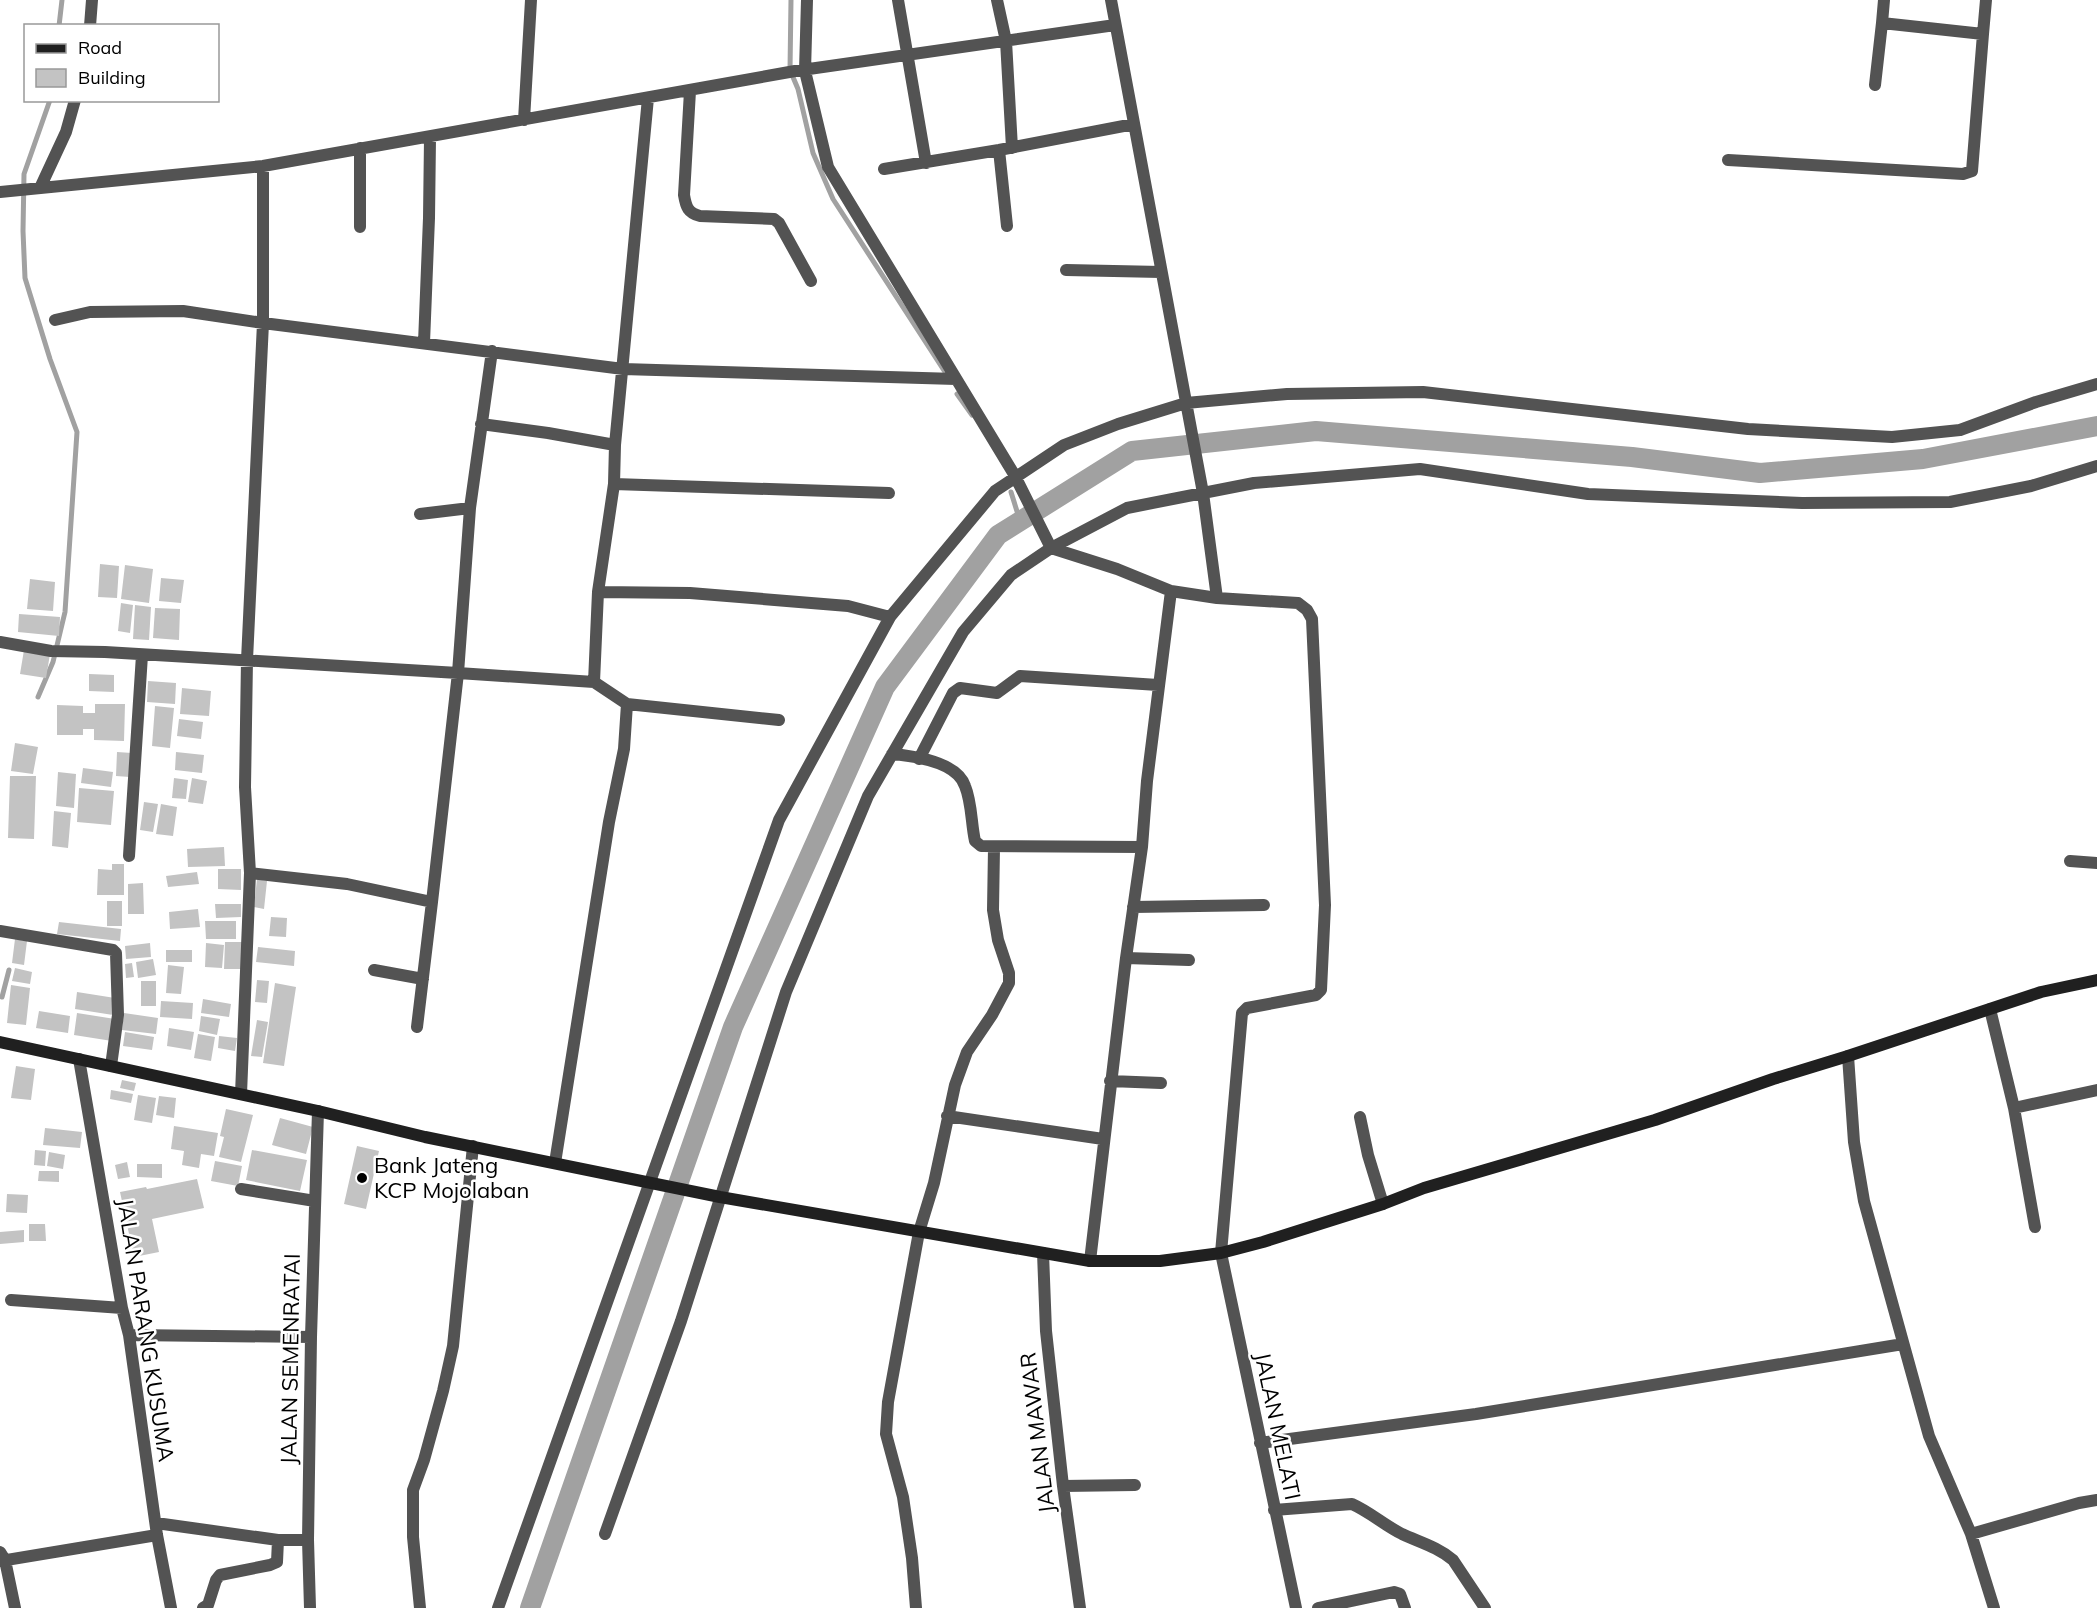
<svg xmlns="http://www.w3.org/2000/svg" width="2097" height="1608" viewBox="0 0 2097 1608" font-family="Mulish,sans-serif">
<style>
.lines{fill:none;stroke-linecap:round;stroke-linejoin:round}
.stream{stroke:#a1a1a1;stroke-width:5}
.canal{stroke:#a1a1a1;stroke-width:20}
.building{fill:#c3c3c3}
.street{stroke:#535353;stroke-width:12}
.secondary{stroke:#202020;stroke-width:12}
.poi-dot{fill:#000;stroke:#fff;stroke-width:2}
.labels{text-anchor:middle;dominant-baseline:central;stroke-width:5;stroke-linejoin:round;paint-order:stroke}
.poi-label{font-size:22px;fill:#000;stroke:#fff;text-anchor:start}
.street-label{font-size:22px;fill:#000;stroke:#fff}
</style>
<rect width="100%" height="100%" fill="#fff"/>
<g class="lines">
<path class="stream" d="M791 0 790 70 798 89 813 153 833 199 945 372
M59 26 62 0
M957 394 972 415
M1011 492 1020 521
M38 697 53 662 65 612 77 432 50 359 25 278 23 231 24 174 50 100
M2 997 9 970"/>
<path class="canal" d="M530 1608 733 1027 885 687 998 535 1132 451 1316 431 1632 457 1760 473 1923 459 2097 426"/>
</g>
<path class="building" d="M100 564 119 566 117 598 98 597Z
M125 565 153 569 149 603 121 599Z
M161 578 184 580 181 603 159 601Z
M30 579 55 582 53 611 27 609Z
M121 603 133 605 130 633 118 631Z
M135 605 151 607 149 640 133 639Z
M155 608 180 609 179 640 153 638Z
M19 614 60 617 59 636 18 632Z
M24 650 50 654 46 678 20 674Z
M89 674 114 675V692L89 691Z
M148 681 176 683 175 704 147 702Z
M182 688 211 691 209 716 180 714Z
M95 704H125L124 741 94 740V729H83V735H57V705L83 706V713H95Z
M155 706 174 708 170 748 152 746Z
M179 719 203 722 201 739 177 736Z
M15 743 38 747 33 774 11 771Z
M117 752 132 753 130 777 116 776Z
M176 752 204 755 202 773 175 770Z
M83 768 113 772 111 787 81 783Z
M58 772 76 774 74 808 56 806Z
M10 776H36L34 839 8 838Z
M174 778 188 780 186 799 172 798Z
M192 778 207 781 203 804 188 802Z
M79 788 114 791 111 825 77 822Z
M144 802 158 804 153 832 140 830Z
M161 804 177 807 173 836 156 834Z
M54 811 71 813 68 848 52 846Z
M224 847 225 866 188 867 187 849Z
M112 864H124V895H97L98 869 112 870Z
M218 869H241V890L218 889Z
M197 872 199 884 168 887 166 876Z
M257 879 267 881 264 909 254 907Z
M143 883 144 914H128V884Z
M107 901H122V926H107Z
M215 904H241V917L216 918Z
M198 909 200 927 170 929 169 912Z
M271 917 287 918 286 937 269 936Z
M205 921H236V939H206Z
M59 922 121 929 120 941 57 934Z
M15 939 27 941 24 965 12 963Z
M225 942H243L242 969H224Z
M150 943 151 957 126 959 125 946Z
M206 943 224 945 222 968 205 967Z
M258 947 295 951 294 966 256 962Z
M166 950H192V962H166Z
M153 959 156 975 138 978 136 962Z
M132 963 134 977 126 978 125 964Z
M168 965 184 967 181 994 166 993Z
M15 968 32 972 30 984 12 981Z
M257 980 269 981 267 1003 255 1002Z
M141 981H156V1006H141Z
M275 983 296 987 284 1066 263 1063Z
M11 985 30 988 26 1025 7 1023Z
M77 992 115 998 113 1015 75 1009Z
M203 999 231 1004 229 1017 201 1013Z
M161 1001 193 1003 192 1019 160 1017Z
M39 1011 70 1016 68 1033 36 1028Z
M77 1013 115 1019 112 1041 74 1035Z
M124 1013 158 1018 156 1034 122 1030Z
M201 1016 220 1019 217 1035 199 1031Z
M257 1020 268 1022 262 1057 251 1056Z
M169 1028 194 1032 191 1050 167 1046Z
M125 1032 154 1037 152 1050 123 1046Z
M198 1034 215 1037 211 1061 194 1058Z
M219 1036 237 1038 235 1051 218 1048Z
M16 1066 35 1069 31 1100 11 1098Z
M122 1080 136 1083 134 1091 120 1088Z
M111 1090 133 1094 131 1103 110 1099Z
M138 1095 156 1098 152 1123 134 1120Z
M159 1096 176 1098 174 1118 156 1115Z
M226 1109 253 1115 241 1162 219 1157 224 1137 220 1136Z
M280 1118 313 1127 306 1154 272 1145Z
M174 1126 218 1133 214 1156 201 1154 199 1168 182 1165 184 1151 171 1149Z
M45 1128 82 1132 80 1148 43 1145Z
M357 1146 379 1151 366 1209 344 1204Z
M35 1150 46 1151 45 1166 34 1165Z
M252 1150 307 1160 300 1191 246 1180Z
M49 1152 65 1155 63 1169 47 1166Z
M215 1161 242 1166 238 1186 211 1181Z
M127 1162 130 1177 118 1179 115 1165Z
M137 1164H162V1178L137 1177Z
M39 1171H59V1182L38 1181Z
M197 1179 204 1208 152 1219 159 1252 134 1257 120 1192 146 1187 147 1189Z
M7 1194 28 1195 27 1213 6 1212Z
M29 1224H45L46 1241H29Z
M24 1230V1242L0 1244V1232Z"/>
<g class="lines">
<path class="street" d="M807 0 805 71 828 167 1015 476 1051 548 1117 569 1171 591
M898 0 926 163
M997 0 1006 41 1012 148
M1884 0 1882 23 1983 34 1986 0
M90 26 92 0
M1875 85 1882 23
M690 91 684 195C686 207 688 213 700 216L774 219 779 223 811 281
M524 120 531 0
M999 150 1007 226
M1728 160 1963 174 1972 171 1983 34
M884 169 999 150 1134 124
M40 188 66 132 75 100
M0 192 263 166 795 71 1115 25
M360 227V148
M1066 270 1161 272
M55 320 90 312 183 311 263 323 623 369 956 379
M424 343 429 218 430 138
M481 424 548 433 615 445
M614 484 889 493
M420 514 470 508
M598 592 690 593 848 606 890 617
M1217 598 1298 603 1307 610 1312 619 1325 905 1321 990 1316 995 1247 1008 1242 1013 1221 1253 1296 1608
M0 642 51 651 105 652 458 673 470 508 492 351
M594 682 598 592 614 484 615 445 648 98
M627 704 779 720
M892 754C914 756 957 762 965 786 972 803 971 823 975 841L981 846 1142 847
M919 759 953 693 960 688 997 693 1020 676 1158 685
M129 856 142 655
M2070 861 2097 863
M250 873 347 884 432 902 458 673 594 682 627 704 624 749 609 822 555 1163
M1133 907 1264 905
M0 931 113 950 116 953 118 1015 111 1066
M1126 958 1189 960
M374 970 423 979
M1990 1009 2014 1108 2097 1090
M417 1027 432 902
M1848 1056 1854 1142 1864 1201 1929 1436 1971 1534 1994 1608
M79 1059 122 1308 129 1335 157 1535 171 1608
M1110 1081 1161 1083
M241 1094 250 873 245 787 247 660 263 323V166
M2014 1108 2035 1227
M947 1116 1103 1139
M1360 1117 1368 1155 1383 1204
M241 1189 315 1201
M1043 1253 1046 1331 1063 1486 1080 1608
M1090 1261 1126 958 1142 847 1147 781 1171 591 1217 598 1203 493 1111 0
M11 1300 122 1308
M129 1335 311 1337
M1260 1443 1476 1414 1903 1344
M1063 1486 1135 1485
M1274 1510 1352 1504C1370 1512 1384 1525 1402 1534 1419 1542 1438 1547 1453 1560L1485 1608
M156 1523 278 1540H308
M605 1534 681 1321 786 992 868 796 963 632 1011 575 1051 548 1127 508 1254 483 1420 469 1588 494 1802 503 1950 502 2031 486 2097 466
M1971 1534 2079 1503 2097 1500
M0 1552 5 1560 15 1608
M0 1561 157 1535
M203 1608 208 1605 216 1580 220 1575 270 1565 277 1562 278 1540
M310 1608 308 1540 311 1337 318 1111
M420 1608 413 1537V1490L424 1460 443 1391 453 1346 473 1146
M498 1608 779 820 890 617 995 491 1064 445 1118 424 1186 403 1287 394 1423 392 1748 429 1892 437 1960 430 2036 402 2097 384
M916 1608 912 1558 903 1497 886 1434 888 1402 919 1232 934 1183 955 1085 967 1052 992 1015 1009 983V973L998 940 993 910 994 848
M1318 1608 1394 1592 1400 1594 1405 1608"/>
<path class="secondary" d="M0 1042 318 1111 425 1137 720 1197 1090 1261H1160L1221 1253 1263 1242 1383 1204 1424 1188 1655 1120 1773 1079 1848 1056 2041 992 2097 980"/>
</g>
<circle class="poi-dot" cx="362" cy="1178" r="6"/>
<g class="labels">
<g class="poi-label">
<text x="374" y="1165">Bank Jateng<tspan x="374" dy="25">KCP Mojolaban</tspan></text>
</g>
<g class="street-label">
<text transform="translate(146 1330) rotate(81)">JALAN PARANG KUSUMA</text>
<text transform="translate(290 1359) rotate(-89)">JALAN SEMENRATAI</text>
<text transform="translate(1278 1426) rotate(78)">JALAN MELATI</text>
<text transform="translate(1037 1433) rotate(-97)">JALAN MAWAR</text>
</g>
</g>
<rect x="24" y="24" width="195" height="78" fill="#ffffff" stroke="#999999" stroke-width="1.5"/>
<rect x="36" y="44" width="30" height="9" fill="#202020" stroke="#999999" stroke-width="1.5"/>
<text x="78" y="54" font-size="18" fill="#000000">Road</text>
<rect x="36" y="69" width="30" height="18" fill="#c3c3c3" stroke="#999999" stroke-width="1.5"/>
<text x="78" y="84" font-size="18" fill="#000000">Building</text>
</svg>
